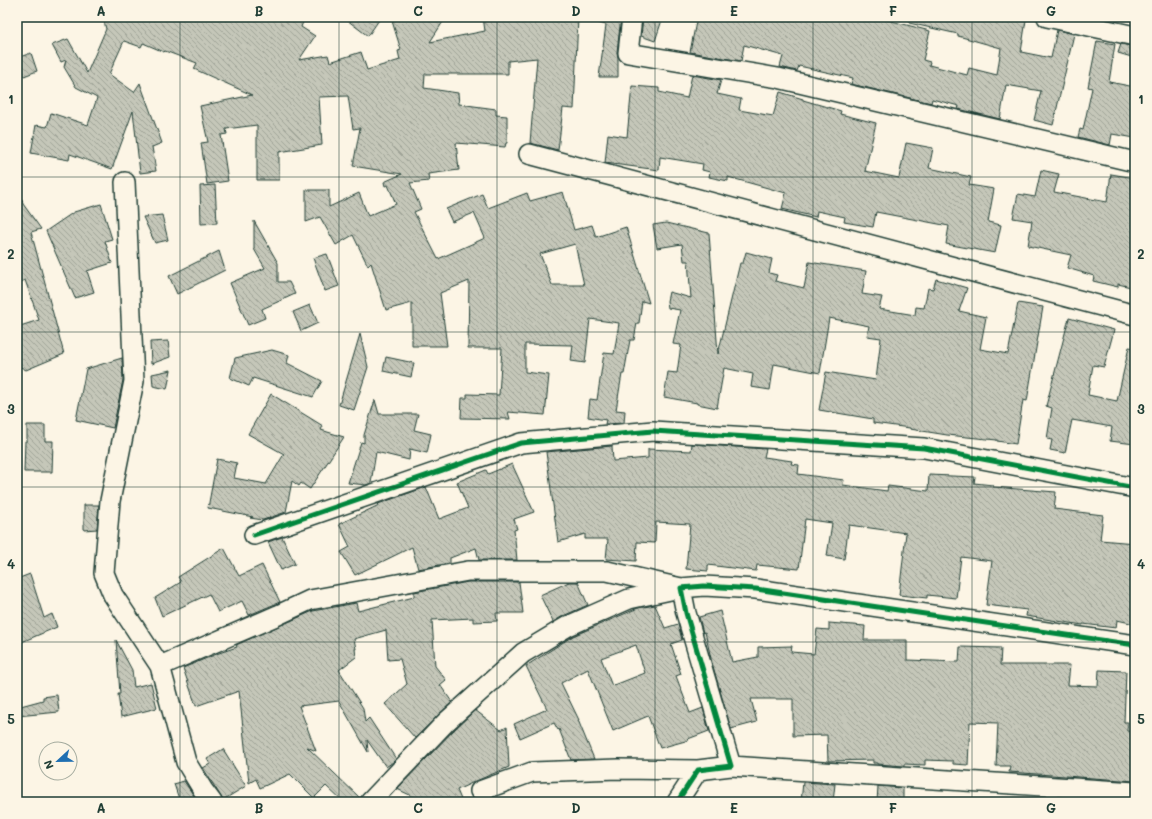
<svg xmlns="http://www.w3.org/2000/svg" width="1152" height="819" viewBox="0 0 1152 819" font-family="Mali,sans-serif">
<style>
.building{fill:url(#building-back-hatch);stroke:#1f3d34;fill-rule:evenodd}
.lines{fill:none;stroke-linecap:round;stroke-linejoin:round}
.minor-casing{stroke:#1f3d34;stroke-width:22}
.minor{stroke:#fcf5e5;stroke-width:19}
.cycleway-casing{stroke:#fcf5e5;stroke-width:8}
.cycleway{stroke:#00873e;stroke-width:5}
.grid{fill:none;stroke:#1f3d34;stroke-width:1;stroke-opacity:0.55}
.neatline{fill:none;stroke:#1f3d34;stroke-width:1.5}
.grid-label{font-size:13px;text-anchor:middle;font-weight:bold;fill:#1f3d34}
</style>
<defs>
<pattern id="building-back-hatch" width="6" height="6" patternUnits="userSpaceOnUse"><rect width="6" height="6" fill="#c5c7b9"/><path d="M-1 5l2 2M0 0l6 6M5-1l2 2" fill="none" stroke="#9fa397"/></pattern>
</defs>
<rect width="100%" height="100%" fill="#fcf5e5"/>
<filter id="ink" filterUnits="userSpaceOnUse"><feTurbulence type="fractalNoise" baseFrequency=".025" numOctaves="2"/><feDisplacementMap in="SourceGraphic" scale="8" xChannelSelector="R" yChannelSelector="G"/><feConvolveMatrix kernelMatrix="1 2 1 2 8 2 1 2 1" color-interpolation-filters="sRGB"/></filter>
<g filter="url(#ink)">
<path class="building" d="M103 17H305L301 27 315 36 299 60 328 55 330 62 361 52 367 70 400 60 398 51 401 50 392 21 406 17H446L430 42 485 31 483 17H578L574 109 563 108 558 150 530 143 537 58 508 61V74H425L424 88 458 93 459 104 496 109V115L507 116V143H506L505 147 456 143 459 170 428 174 429 181 410 183 421 209 414 212 438 259 485 238 474 213 452 222 446 209 482 194 488 208 527 193 530 201 563 192 574 230 592 225 596 237 626 227 649 303 642 301 639 323H637L634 340H630L624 374H622L616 410 625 411 624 423 605 424 606 420 588 417 590 399 597 400 604 353 614 354 619 323 590 319 585 363 571 361 573 345 525 344V372L549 375 545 415 508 412 510 419 461 418 462 398H467V394L499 395 502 348H468L469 281 440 293 447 346H412V303L386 310 371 263 368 266 353 235 336 245 320 217 306 222V190H329V207L359 193 368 216 396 204 388 185 385 186 384 182 402 174 353 166 360 128 353 129 348 96 319 97 322 145 279 152V180H257V125L226 129 227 134 221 135 228 181 207 184 201 143 208 142 200 106 252 95 194 69 197 63 165 51 164 52 143 43 141 47 124 41 109 74 134 92 140 83 162 143 152 147 156 171 140 173 133 111 112 169 70 154 69 160 31 153 36 125 47 127 51 113 88 125 97 98 76 87 64 67 66 60 61 62 52 45 68 39 87 73 106 29ZM575 244 584 285H552L540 254Z
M343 17H381L368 36Z
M600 17 621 18 617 52 618 58V77H599L606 25 599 23Z
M643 17H663L655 41 641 36Z
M697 17H876L930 31 923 60 930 62 929 65 967 75 969 68 997 75 1001 48 958 36V34L909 23V17H997L1010 20 1011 18 1026 20 1021 52 1051 58 1057 30 1074 34 1053 125 1034 120 1041 91 1006 85 1000 119 958 109 959 106 932 99 931 103 851 84 853 78 799 66 797 71 780 67 783 56 744 45 741 61 690 52Z
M1097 41 1115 44 1109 82 1135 87V138L1112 134 1110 145 1078 137 1080 129 1083 130 1092 88 1088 87Z
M1121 44 1135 47V58L1118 53Z
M31 53 37 71 24 76 17 58Z
M692 75 721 80 717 94 741 99 739 110 773 116 780 92 803 99V100L841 111 840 114 876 123 865 171 899 178 906 143 933 148 929 168 971 177 969 185 994 189 988 222 1001 225 995 253 946 244 949 226 876 212 873 227 844 222 845 217 817 211 816 217 782 209 786 193 728 177V181L709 177 710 172 702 170 703 164 660 157 659 170 605 163 608 134 627 137 632 86 659 88V92L687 98Z
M1041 170 1059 174 1054 192 1107 202 1111 174 1135 178V288L1118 284V287L1093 281 1094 276 1067 268 1071 255 1028 246 1032 221 1013 218 1018 194 1035 197Z
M215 185 217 223 201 224 200 186Z
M17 197 19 200 22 199 23 204 41 229 31 232 64 354 26 370 17 365V327L39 320 25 280 17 284Z
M101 204 112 239 105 241 112 263 87 271 94 292 75 298 46 231 74 212Z
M162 215 168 240 155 243 143 217Z
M254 221 278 263V282H289L295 294 262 309 265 318 248 325 230 283 265 268 254 249Z
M666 223 709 233 718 354 740 263H743L746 252 772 259 769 273 777 275 775 281 804 288 809 262 866 271 862 294 882 297 879 309 915 315 916 307 924 308 928 288 933 289 936 279 967 288 959 311 986 317 980 349 1008 354 1018 303 1043 307 1027 401 1023 400 1016 444 997 441V440L947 435 910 429V428L873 423V419L819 410 826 372 876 380 881 338 867 336 869 326 829 318 820 373 774 364 770 390 751 387 753 374 724 368 717 408 697 404V403L664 397 668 372 677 373 681 345 673 344 680 310 668 308 667 301 669 292 691 298 688 261H684L682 244 657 248 653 225Z
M219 251 225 270 177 294 169 276Z
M327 254 339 286 325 291 313 258Z
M310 305 318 323 301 331 293 312Z
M1069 318 1114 330 1104 367 1093 365 1088 395 1117 401 1129 347 1135 348V444L1110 441 1112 427 1072 420 1065 453 1050 450 1052 440 1047 439 1052 408 1046 406Z
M360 334 368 367 354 410 339 405Z
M168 341 170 357 151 364 150 342Z
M272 350 289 355 287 363 322 381 313 397 253 378 249 386 230 378 235 358Z
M386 357 414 363 411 377 383 371Z
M122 358 123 380 113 428 76 420 86 369Z
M171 370 167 389 153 386 152 374Z
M271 394 323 426 321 430 344 437 310 489 301 483 299 486 292 481 286 512 263 520 250 518 253 517 208 508 217 459 237 463 234 478 266 484 284 454 248 434Z
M375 400 379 414H418L414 430 431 434 427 453 410 449 409 460 376 452 371 483 366 485 348 483 361 442 364 443V435Z
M27 425H45V441H53L52 472H24L25 441H27Z
M692 444 766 449 764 457 792 461 791 464 799 465 798 474 844 480 843 485 887 491 888 486 928 491 929 475 975 477 974 483 993 485V487L1056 492 1054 509 1103 515 1100 540 1135 543V624L1117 620 1116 628 1083 624V625L1026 616 1027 610 986 605 992 561 961 557 956 598 927 595V598L899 595 906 533 849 525 844 559 827 556 832 523 805 519 799 569 757 565 756 571 708 565V571L686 569 690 524 656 522 655 543 637 542 636 561 606 559 608 539H585V534L558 542 546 452 612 446 613 461 648 458V449L691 451Z
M512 464 534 512 514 519 517 529 514 530 517 560H479L476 548 450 558V563L418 569 412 547 355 575 341 552 350 547 339 524 379 505 378 504 426 487 439 519 468 508 457 482 486 470 488 474Z
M84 505H99L97 529 84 530Z
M282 537 295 564 281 570 268 542Z
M224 548 239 576 262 565 280 602 249 615 242 601 218 612 209 594 162 616 155 598 181 582 178 577Z
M30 574 44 618 52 614 57 627 17 644V579Z
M468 582H519L523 613H496L497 621 473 622V618L432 620 435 666 446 680 440 685 452 702 415 738 385 704 407 684 400 659 388 660 386 630 354 639 356 649H355L356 657 339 670 363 708 365 722 369 718 396 759 393 762 386 767 367 740 368 752 339 701 299 706 316 751 307 747 360 798 359 802H343L326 786 314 798 290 774 260 788 256 779 249 783 239 691 196 706 183 668 219 653 237 647 236 645 313 611 356 603 358 611 414 597V592Z
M569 582H578L588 605 563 616 553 622 540 595Z
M655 605 665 628 678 624 682 640 671 644 681 674 676 676 690 713 703 708 709 731 688 739 689 740 660 748 648 716 613 731 588 669 561 683 579 720H578L594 759 571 760 559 729 558 730 554 723 520 738 514 724 547 709 526 666 573 636 638 608ZM636 645 645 673 612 686 601 658Z
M720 611 732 662 758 657V647L792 646 791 652 814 654 817 629 829 630V623L865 626 864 640H907V660L959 662 960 647 1001 648 1000 665H1070L1068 685 1098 686 1099 670 1126 671 1124 722H1128L1127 731 1135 732V781L1009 772 1010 766H996L998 723 970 722 968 765 953 764V761L925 760V765L904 764V766L878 764V763H873V760L828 761 827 735 793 736V699H751L757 722 731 729 712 663 705 632 703 633 699 617Z
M116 640 132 670 134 687 151 683 157 708 121 717 118 694H120Z
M57 695 59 712 17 716V707L43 700V697Z
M475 710 501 730 507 727 509 767 476 781 457 790 462 802H425L397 789 454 730Z
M223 749 246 786 223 800 203 768 210 764 207 759Z
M184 781 198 802H180L174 784Z
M803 782 835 784 833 802H801Z
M878 786 903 788V802H877Z"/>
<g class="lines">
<g class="minor-casing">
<path id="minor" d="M632 17 628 53 778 78 1135 162
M1047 17 1135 36
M529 154 1135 315
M125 182 134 381 110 501 104 573 113 595 160 666 186 762 203 790 212 802
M254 535 521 443 653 431 924 448 1135 488
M160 666 278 615 310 600 468 571H607L681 588
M731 766 1135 792
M480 791 532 772 618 769 698 770
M370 802 446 722 523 653 568 626 629 599 675 589
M677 802 698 770 731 766 686 613 681 588 704 586 756 589 1135 645"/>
</g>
<use href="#minor" class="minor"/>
<g class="cycleway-casing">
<path id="cycleway" d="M254 535 521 443 653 431 924 448 1135 488
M677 802 698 770 731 766 686 613 681 588 704 586 756 589 1135 645"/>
</g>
<use href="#cycleway" class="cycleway"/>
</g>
</g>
<path class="grid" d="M180 17V802M339 17V802M497 17V802M655 17V802M813 17V802M972 17V802M17 177H1135M17 332H1135M17 487H1135M17 642H1135"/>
<rect width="1152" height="819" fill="none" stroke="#fcf5e5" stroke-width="44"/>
<g transform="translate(58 761) rotate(248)"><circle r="19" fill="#fcf5e5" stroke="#a4ab9e"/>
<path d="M0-3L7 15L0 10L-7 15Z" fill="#1f6fb2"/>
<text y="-6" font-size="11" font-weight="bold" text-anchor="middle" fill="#1f3d34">N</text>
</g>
<rect x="22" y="22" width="1108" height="775" class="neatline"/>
<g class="grid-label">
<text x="101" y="16">A</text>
<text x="259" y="16">B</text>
<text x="418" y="16">C</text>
<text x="576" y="16">D</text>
<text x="734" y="16">E</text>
<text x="893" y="16">F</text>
<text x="1051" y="16">G</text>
<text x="11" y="104">1</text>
<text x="1141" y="104">1</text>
<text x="11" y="259">2</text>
<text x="1141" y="259">2</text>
<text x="11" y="414">3</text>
<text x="1141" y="414">3</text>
<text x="11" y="569">4</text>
<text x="1141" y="569">4</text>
<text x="11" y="724">5</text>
<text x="1141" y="724">5</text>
<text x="101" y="813">A</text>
<text x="259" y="813">B</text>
<text x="418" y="813">C</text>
<text x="576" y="813">D</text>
<text x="734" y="813">E</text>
<text x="893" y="813">F</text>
<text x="1051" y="813">G</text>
</g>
</svg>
